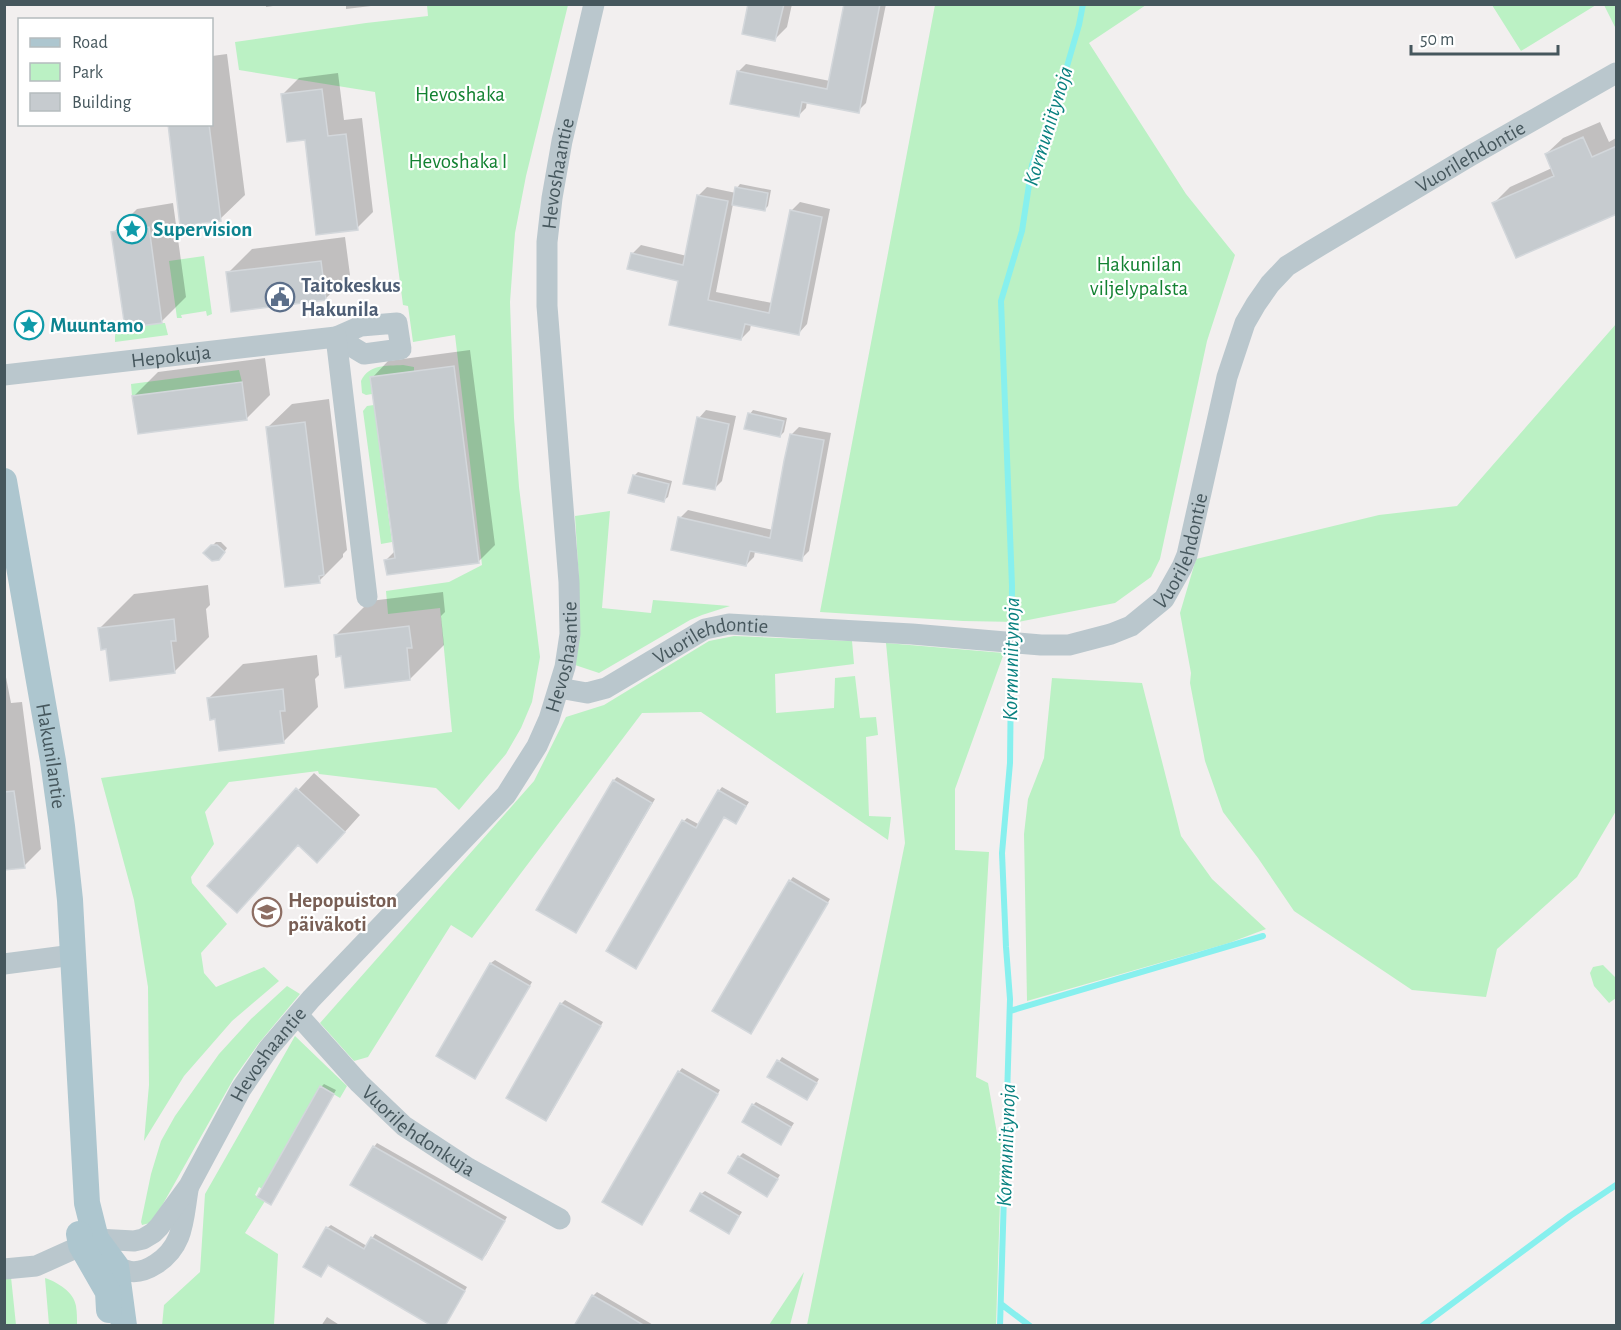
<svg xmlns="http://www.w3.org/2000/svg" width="1621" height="1330" viewBox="0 0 1621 1330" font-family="'Alegreya Sans',sans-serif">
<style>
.green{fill:#bbf1c4}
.shadow{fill:#0003}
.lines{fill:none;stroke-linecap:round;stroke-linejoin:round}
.stream{stroke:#87f0ee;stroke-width:6}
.building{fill:#c6cbcf;stroke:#d3d7db;stroke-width:1.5}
.minor{stroke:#bac7cd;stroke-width:21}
.major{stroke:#adc6cf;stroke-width:26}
.labels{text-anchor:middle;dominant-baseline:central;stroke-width:4.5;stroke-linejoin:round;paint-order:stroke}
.park-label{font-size:21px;fill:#138232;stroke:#fff}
.street-label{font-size:21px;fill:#46575d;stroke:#fff}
.culture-label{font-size:21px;font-weight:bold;fill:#0d838f;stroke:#fff;text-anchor:start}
.service-label{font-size:21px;font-weight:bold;fill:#4e5e75;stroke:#fff;text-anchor:start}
.education-label{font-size:21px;font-weight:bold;fill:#785e54;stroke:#fff;text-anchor:start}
.water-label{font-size:22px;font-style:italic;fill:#09807f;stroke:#fff}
</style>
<rect width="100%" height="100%" fill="#f2efef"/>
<path class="green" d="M427 5H568L526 176 515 233 510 302 514 418 519 487 540 657 532 702 521 728 506 754 459 810 436 788 319 774 318 771 229 782 205 812 214 844 191 877 192 883 227 924 201 953 204 973 216 987 264 967 279 981 232 1021 184 1076 144 1141 149 1085 148 987 134 900 101 778 452 732 440 608 388 614 386 591 449 582 482 565 455 335 413 342 408 306 403 305 375 92 239 70 235 42 366 23 428 16Z
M935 5H1146L1089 43 1186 194 1235 255 1207 341 1160 559 1151 577 1115 603 1018 622 963 621 820 612Z
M1492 5H1596L1521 51Z
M1604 5H1616V29Z
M204 256 212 314 207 316 206 311 181 315 182 318H177L169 261Z
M162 323H165L168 335 115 342V336L117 327 125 328Z
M1616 324V811L1577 877 1497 949 1486 997 1412 990 1294 911 1258 858 1223 812 1205 761 1190 683 1191 673 1180 613 1196 559 1379 515 1457 506Z
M403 365 414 367V371L370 377 372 394 366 395 362 393 361 381C369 364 386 366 403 365Z
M239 370 242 382 132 396 131 384Z
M374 405 392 542 381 544 363 411 367 406Z
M610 511 602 608 651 613 653 600 730 606 702 615 690 620 599 673 575 665 579 581 575 516Z
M734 636 852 641 854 664 775 674 776 713 834 708 835 678 855 676 860 718 876 717 878 735 866 737 869 816 891 817 888 840 701 712 642 713 472 938 451 925 368 1057 354 1061 320 1023 534 781 566 717 604 705 709 641Z
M886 643 1004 653 955 789V850L989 852 976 1077 988 1083 998 1139 1002 1140 996 1325H807L905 843Z
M1052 678 1142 683 1181 836 1212 879 1266 929 1229 943 1027 1001 1024 834 1028 799 1044 758Z
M1603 965 1616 978V998L1609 1003 1594 986 1590 973 1593 967Z
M287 986 300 994 259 1043 234 1078 159 1211 150 1223 142 1225 141 1222 151 1174 161 1141 175 1116 219 1054 251 1019Z
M295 1036 347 1086 340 1098 320 1086 262 1189 259 1187 255 1195 265 1201 245 1233 278 1254 274 1325 162 1326 164 1305 200 1272 205 1194Z
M804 1272 790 1325H769Z
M5 1277H11L16 1325 5 1326Z
M45 1278C57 1282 74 1292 76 1306 77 1312 77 1319 77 1325H49Z"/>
<path class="shadow" d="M266 4H287L266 7Z
M346 4H373L371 6 346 9Z
M750 4H792L787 27 775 39Z
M845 4H886L866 103 858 111 807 101 806 108 798 116 738 72 746 64 830 81Z
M227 54 245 195 220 219 169 124H212V56Z
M338 73 344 120 362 118 373 212 357 228 282 95 299 78Z
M1600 122 1609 142 1616 138V213L1494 203 1510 187 1552 168 1546 154 1563 138Z
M740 184 771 190 768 206 764 210 733 204 716 292 772 303 791 211 800 202 830 209 807 324 799 333 751 324 750 330 741 339 680 280 632 254 641 245 687 256 698 196 707 187 736 193 737 188Z
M173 203 186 297 162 321 113 233 137 209Z
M345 237 350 275 325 299 228 273 252 249Z
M470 350 495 545 479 561 386 560 395 551 372 378 388 361Z
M265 358 270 395 246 419 134 396 158 372Z
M329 399 347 550 343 554V557L319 581 267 428 292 404Z
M706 410 736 416 722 481 714 489 699 418Z
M753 410 787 418 784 432 780 436 750 414Z
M799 427 831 433 809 551 801 559 755 551 754 557 746 565 680 518 688 510 773 530 791 435Z
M638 472 672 481 668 497 664 500 634 476Z
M216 542H221L227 548 222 555 205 553Z
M208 585 210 605 206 609 209 637 174 672 100 628 134 594Z
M443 592 445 612 441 616 444 645 410 679 343 655 335 636 370 601Z
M317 655 319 675 315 679 318 707 283 742 216 717 209 698 243 664Z
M4 667 11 703 22 702 41 849 24 866 4 869Z
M314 773 360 815 334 844H299L209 886Z
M617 777 655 799 579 928 576 932 538 910 614 780Z
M722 787 749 802 736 822 725 815 639 963 684 821 687 818 700 825 719 791Z
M793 877 830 899 754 1029 751 1032 714 1011 790 881Z
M495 960 532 982 478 1074 475 1077 438 1056 491 963Z
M565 1000 603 1022 550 1115 546 1119 561 1004Z
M782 1057 819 1079 807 1099 769 1077Z
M682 1068 720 1090 645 1220 641 1224 679 1072Z
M324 1084 336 1090 274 1200 271 1203 321 1087Z
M756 1102 794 1123 781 1143 753 1105Z
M377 1143 507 1217 486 1255 482 1258 374 1147Z
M743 1153 780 1175 767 1195 739 1157Z
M705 1191 742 1212 729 1232 701 1194Z
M331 1225 367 1246 375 1234 467 1287 445 1326H435L327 1228Z
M597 1292 655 1326H576L593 1296Z
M327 1317 341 1326H321Z"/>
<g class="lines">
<path class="stream" d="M1010 1011 1263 936
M1001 1304 1030 1326
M1000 1326 1010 999 1006 947 1002 853 1010 763 1012 586 1001 301 1022 231 1032 165 1056 104 1079 25 1083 4
M1422 1326 1570 1216 1616 1185"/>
</g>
<path class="building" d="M748 4H784L775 41 742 34Z
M844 4H880L859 113 802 102 799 117 730 104 737 71 827 89Z
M322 89 328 136 346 134 358 230 316 235 305 140 287 142 281 94Z
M168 124H209L221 221 180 226Z
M1583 137 1592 157 1617 146V214L1516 258 1492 203 1554 176 1545 154Z
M735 187 768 193 765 211 732 205Z
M697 195 728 201 708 300 769 313 790 210 822 217 799 335 745 324 741 340 669 325 678 281 627 269 631 253 683 265Z
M149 227 162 323 125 328 111 232Z
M321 261 326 300 231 312 226 272Z
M454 366 479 563 387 575 384 560 395 558 370 377Z
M242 382 247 420 138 434 132 396Z
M748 413 784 421 780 437 744 429Z
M697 417 729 424 715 490 683 484Z
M305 422 324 575 319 576 320 583 285 587 266 427Z
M790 434 824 440 802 561 750 551 746 566 671 550 678 517 770 538 784 461Z
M633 475 669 484 664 502 628 493Z
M211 545H217L225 552 219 560 212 561 203 553Z
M174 619 176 641H171L175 673 110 681 106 649 101 650 98 628Z
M409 626 412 648H407L410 680 345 688 341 656 336 657 334 635Z
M283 689 285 711H280L284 743 219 751 215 719 210 720 207 698Z
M613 780 652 803 576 933 536 910Z
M296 788 345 832 317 863 298 845 237 913 207 886Z
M718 790 746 806 736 824 724 817 636 969 606 951 682 820 696 828Z
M14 791 25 868 4 870V792Z
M789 880 828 903 751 1034 712 1011Z
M490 963 530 986 475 1079 436 1056Z
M560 1003 601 1026 546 1121 506 1098Z
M777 1060 817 1083 807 1100 767 1077Z
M678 1071 718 1094 642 1225 602 1202Z
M320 1086 334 1094 271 1205 257 1197Z
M752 1104 791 1127 781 1145 742 1122Z
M373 1146 505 1221 482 1260 350 1185Z
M738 1156 778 1179 767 1197 728 1173Z
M700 1193 739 1216 729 1234 690 1211Z
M326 1227 364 1249 371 1237 465 1291 445 1326H432L328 1265 321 1277 303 1267Z
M592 1295 620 1311 645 1326H574Z"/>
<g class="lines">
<g class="minor">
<path d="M397 323 401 349 364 354 336 337 361 326Z"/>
<path id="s1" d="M4 375 336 337 367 597"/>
<path id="s2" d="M559 688 587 693 606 688 705 629 729 624 912 634 1041 645H1069L1111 634 1131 626 1164 599 1182 567 1187 555 1227 377 1245 323 1256 304 1270 284 1287 266 1311 251 1470 156 1616 73"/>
<path d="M4 964 73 955"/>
<path id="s3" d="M298 1015 359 1083 404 1126 468 1168 560 1219"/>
<path d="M105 1260C124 1272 136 1277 156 1264 184 1246 183 1220 188 1190"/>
<path id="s4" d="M4 1269 36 1266 96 1239 134 1241 143 1239 153 1233 159 1227 189 1186 241 1089 269 1048 311 999 506 795 537 746 549 719 565 667 570 634 569 582 547 306V242L552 198 562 141 594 4"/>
</g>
<g class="major">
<path id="s5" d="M4 481 53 761 62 826 70 900 73 955 87 1203 96 1239 116 1266 124 1326"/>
<path d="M79 1234 81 1245 108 1292 109 1310"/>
</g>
</g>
<defs>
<g id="sight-ring" transform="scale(1.5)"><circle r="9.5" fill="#fff" stroke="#0f9aa8" stroke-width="1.5"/><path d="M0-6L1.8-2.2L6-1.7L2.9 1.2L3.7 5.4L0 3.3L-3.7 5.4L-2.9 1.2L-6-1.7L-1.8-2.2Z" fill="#0f9aa8"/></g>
<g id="civic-ring" transform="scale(1.5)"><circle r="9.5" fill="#fff" stroke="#5c6f8a" stroke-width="1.5"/><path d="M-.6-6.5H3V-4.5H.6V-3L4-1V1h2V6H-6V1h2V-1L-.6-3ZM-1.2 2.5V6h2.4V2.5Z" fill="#5c6f8a"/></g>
<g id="school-ring" transform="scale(1.5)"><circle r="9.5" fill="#fff" stroke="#8d6e63" stroke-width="1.5"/><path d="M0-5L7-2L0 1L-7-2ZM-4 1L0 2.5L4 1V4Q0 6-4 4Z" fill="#8d6e63"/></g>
</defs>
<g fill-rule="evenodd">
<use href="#sight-ring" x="132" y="229"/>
<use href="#civic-ring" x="280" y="297"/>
<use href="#sight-ring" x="29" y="325"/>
<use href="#school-ring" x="267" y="912"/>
</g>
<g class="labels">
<g class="park-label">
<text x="460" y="94">Hevoshaka</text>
<text x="458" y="161">Hevoshaka I</text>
<text x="1139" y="264">Hakunilan<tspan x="1139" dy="24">viljelypalsta</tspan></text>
</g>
<g class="street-label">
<text stroke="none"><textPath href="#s2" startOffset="1210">Vuorilehdontie</textPath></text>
<text stroke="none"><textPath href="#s4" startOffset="1360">Hevoshaantie</textPath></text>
<text stroke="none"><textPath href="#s1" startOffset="168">Hepokuja</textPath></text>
<text stroke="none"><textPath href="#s2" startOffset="688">Vuorilehdontie</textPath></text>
<text stroke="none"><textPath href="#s2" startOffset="166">Vuorilehdontie</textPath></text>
<text stroke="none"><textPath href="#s4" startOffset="874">Hevoshaantie</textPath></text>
<text stroke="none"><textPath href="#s5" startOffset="279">Hakunilantie</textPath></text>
<text stroke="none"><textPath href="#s4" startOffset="370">Hevoshaantie</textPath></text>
<text stroke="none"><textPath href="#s3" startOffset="168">Vuorilehdonkuja</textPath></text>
</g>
<g class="culture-label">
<text x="153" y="229">Supervision</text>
<text x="50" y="325">Muuntamo</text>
</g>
<g class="service-label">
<text x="301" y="285">Taitokeskus<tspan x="301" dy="24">Hakunila</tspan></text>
</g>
<g class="education-label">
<text x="288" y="900">Hepopuiston<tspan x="288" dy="24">päiväkoti</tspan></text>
</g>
<g class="water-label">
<text transform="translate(1048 126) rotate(-73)">Kormuniitynoja</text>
<text transform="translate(1011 659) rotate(-89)">Kormuniitynoja</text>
<text transform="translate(1006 1145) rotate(-88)">Kormuniitynoja</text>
</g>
</g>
<rect width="1621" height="1330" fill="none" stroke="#46575d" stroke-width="12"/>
<rect x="18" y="18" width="195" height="108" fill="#ffffff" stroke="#b5bcbe" stroke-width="1.5"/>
<rect x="30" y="38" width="30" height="9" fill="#adc6cf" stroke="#b5bcbe" stroke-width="1.5"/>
<text x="72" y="48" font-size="18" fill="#46575d">Road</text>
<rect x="30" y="63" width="30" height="18" fill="#bbf1c4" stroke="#b5bcbe" stroke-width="1.5"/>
<text x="72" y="78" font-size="18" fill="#46575d">Park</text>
<rect x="30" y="93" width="30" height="18" fill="#c6cbcf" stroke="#b5bcbe" stroke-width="1.5"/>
<text x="72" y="108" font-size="18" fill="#46575d">Building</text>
<path d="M1411 45v9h147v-9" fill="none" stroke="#46575d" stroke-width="3"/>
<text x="1420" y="45" font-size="18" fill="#46575d" stroke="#ffffff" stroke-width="4.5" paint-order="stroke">50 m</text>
</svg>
